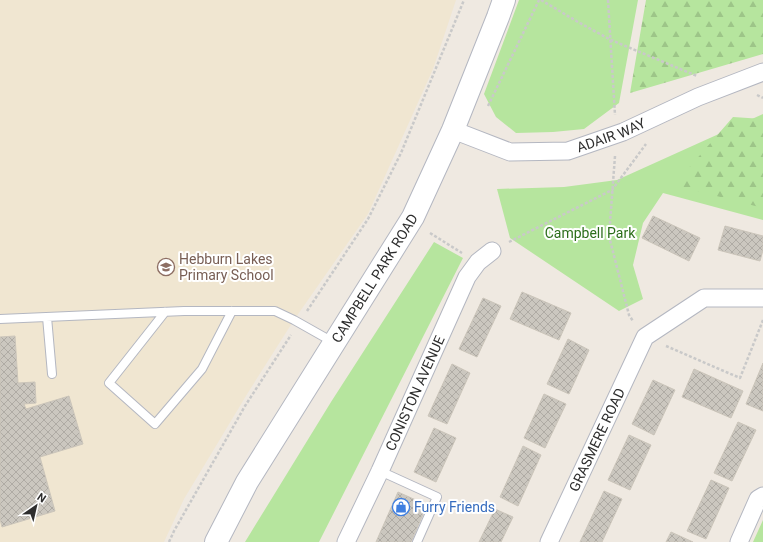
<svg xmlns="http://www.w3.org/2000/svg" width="763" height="542" viewBox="0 0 763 542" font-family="Roboto,sans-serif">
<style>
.education{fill:#f0e6d1}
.grass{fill:#b6e59e}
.forest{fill:url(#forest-firs)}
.building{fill:url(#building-cross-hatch);stroke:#cbc5ba}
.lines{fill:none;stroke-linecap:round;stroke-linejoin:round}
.lane-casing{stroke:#b4b7c1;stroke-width:10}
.street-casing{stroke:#b4b7c1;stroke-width:19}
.secondary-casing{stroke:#b4b7c1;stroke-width:24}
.path{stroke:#c9c9c9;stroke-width:2.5;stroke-dasharray:3 2;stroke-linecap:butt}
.lane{stroke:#fff;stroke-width:8}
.street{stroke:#fff;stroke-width:17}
.secondary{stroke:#fff;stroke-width:22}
.labels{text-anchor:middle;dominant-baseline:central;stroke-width:4;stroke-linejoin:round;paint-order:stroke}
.street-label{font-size:14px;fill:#2e2e2e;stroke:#fff}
.park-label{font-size:14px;fill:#2c6e1b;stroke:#fff}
.education-label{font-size:14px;fill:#785e54;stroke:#fff;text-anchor:start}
.shop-label{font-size:14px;fill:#366cbe;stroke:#fff;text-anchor:start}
</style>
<defs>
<pattern id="forest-firs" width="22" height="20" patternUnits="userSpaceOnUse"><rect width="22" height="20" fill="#b6e59e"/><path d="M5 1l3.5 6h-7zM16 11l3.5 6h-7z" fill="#9dc588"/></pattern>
<pattern id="building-cross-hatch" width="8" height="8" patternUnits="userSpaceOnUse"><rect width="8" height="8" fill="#cbc7bf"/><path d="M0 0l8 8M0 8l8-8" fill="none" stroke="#afaba4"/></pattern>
</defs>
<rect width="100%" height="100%" fill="#efe9e1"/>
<path class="education" d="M0 0H456L433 69 368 214 294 320 249 391 184 499 164 542H0Z"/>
<path class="grass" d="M519 0H638L619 103 584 129 553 132 516 133 496 117 484 94Z
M763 114V220L663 193 643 223 633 265 643 299 619 311 510 238 497 189 564 187 617 180Z
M434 242 463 258 319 542H245L331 402Z
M763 520V542H753Z"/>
<path class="forest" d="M646 0H763V54L630 93Z
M733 117 763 119V208L674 185Z"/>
<path class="building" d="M653 216 700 238 689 261 642 238Z
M725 226 763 236V250L760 261 718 250Z
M522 292 571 313 559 340 510 319Z
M483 298 501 306 477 357 459 349Z
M15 336 18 383 35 382 36 403 24 404 26 409 69 396 83 444 40 457 55 511 2 527 0 519V337Z
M568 339 589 350 569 394 547 384Z
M763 363V411L746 404Z
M452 364 470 373 447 424 428 416Z
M694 369 743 391 731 418 682 397Z
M653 380 675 390 654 435 632 424Z
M544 394 566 404 545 448 524 438Z
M738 422 756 430 732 481 714 473Z
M434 428 456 438 436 482 414 472Z
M629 435 651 445 630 490 608 480Z
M523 446 541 455 518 506 500 497Z
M711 480 729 488 706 539 687 531Z
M604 491 622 499 602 542H580Z
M398 492 427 505 411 542H376Z
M495 509 513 517 501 542H479Z
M671 532 693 542H666Z"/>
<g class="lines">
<g class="lane-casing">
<path id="lane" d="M165 312 109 383 155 424 202 369 232 311
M47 317 52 374
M0 319 184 311H275L294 320 333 342
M380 471 437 497 417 542"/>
</g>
<g class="street-casing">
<g id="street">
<path id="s1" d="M453 130 510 152 568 151 623 132 698 97 763 72"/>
<path id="s2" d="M346 542 380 471 467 277 478 262 492 251"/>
<path id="s3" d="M549 542 645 337 704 298H763"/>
<path d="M739 542 758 499 763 496"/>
</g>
</g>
<g class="secondary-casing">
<g id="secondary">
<path id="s4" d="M216 542 247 482 413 217 453 130 498 17 504 0"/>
</g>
</g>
<path class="path" d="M541 0 578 22 611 40 697 76
M608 0 615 115
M757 95 763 98
M488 106 539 0
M615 156 609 236 629 315 633 321
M430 233 462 253
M509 242 612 190 646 144
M307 311 368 219 401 153 464 0
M666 346 740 378 763 320
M169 542 174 531 245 406 291 335"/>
<use href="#lane" class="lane"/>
<use href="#street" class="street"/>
<use href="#secondary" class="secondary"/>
</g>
<defs>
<g id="school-ring" transform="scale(0.9)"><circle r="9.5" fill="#fff" stroke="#8d6e63" stroke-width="1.5"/><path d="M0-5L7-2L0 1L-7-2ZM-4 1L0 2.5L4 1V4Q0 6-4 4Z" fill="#8d6e63"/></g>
<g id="shop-ring" transform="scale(0.9)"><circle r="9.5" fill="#fff" stroke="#3f7fe0" stroke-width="1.5"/><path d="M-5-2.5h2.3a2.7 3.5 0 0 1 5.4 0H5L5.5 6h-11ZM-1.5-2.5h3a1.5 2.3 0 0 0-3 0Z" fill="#3f7fe0"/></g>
</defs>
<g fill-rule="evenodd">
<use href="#school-ring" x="166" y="267"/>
<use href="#shop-ring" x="401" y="507"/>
</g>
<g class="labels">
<g class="street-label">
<text stroke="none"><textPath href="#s1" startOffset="165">ADAIR WAY</textPath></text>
<text stroke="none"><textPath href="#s4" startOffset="308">CAMPBELL PARK ROAD</textPath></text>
<text stroke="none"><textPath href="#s2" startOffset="164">CONISTON AVENUE</textPath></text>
<text stroke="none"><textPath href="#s3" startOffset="113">GRASMERE ROAD</textPath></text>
</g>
<g class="park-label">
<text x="590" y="233">Campbell Park</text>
</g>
<g class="education-label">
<text x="179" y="259">Hebburn Lakes<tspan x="179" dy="16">Primary School</tspan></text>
</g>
<g class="shop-label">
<text x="414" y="507">Furry Friends</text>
</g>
</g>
<g transform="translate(36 506) rotate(34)" stroke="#ffffff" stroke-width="3" paint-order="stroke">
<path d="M0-3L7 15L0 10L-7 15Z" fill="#2e2e2e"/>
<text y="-6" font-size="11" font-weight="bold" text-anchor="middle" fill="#2e2e2e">N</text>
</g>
</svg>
